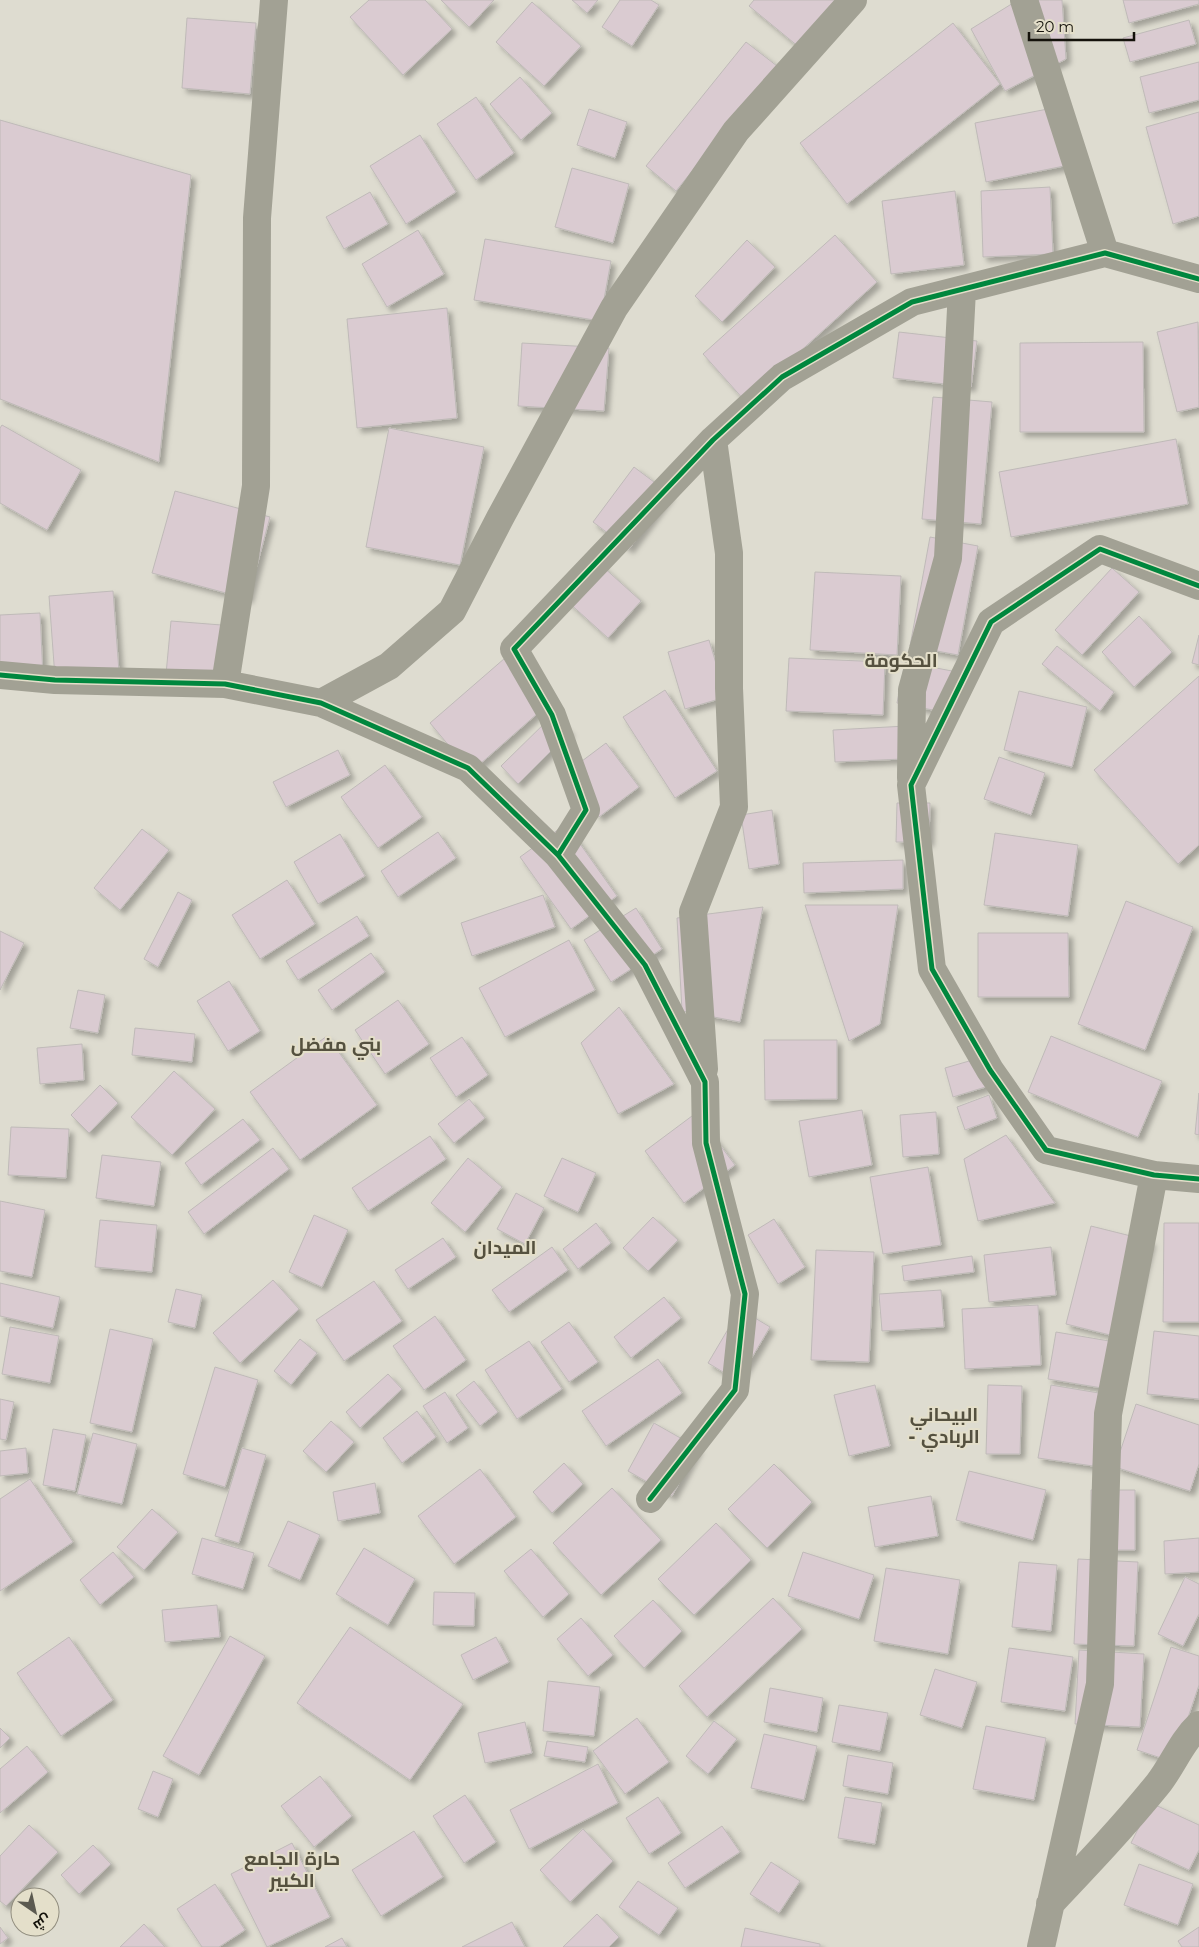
<svg xmlns="http://www.w3.org/2000/svg" width="1199" height="1947" viewBox="0 0 1199 1947" font-family="Montserrat,Cairo,sans-serif">
<style>
.building{fill:#dacbd1;stroke:#bfbab8;filter:url(#shadow)}
.lines{fill:none;stroke-linecap:round;stroke-linejoin:round}
.minor{stroke:#a2a194;stroke-width:28}
.cycleway-casing{stroke:#e4dfca;stroke-width:8}
.cycleway{stroke:#00873e;stroke-width:5}
.labels{text-anchor:middle;dominant-baseline:central;stroke-width:4;stroke-linejoin:round;paint-order:stroke}
.district-label{font-size:19px;font-weight:bold;fill:#55513f;stroke:#e4dfca}
</style>
<defs>
<filter id="shadow"><feDropShadow dx="4.5" dy="4.5" stdDeviation="2.5" flood-color="#0004"/></filter>
</defs>
<rect width="100%" height="100%" fill="#dedcd0"/>
<path class="building" d="M369 0H425L452 29 403 75 350 17Z
M441 0H494L469 27Z
M572 0H598L587 13Z
M620 0H651L659 5 632 46 602 27Z
M754 0H848L805 52 749 6Z
M1018 0H1062L1066 59 1005 91 971 29Z
M1123 0H1199V4L1129 23Z
M532 2 581 46 544 86 496 42Z
M187 18 256 23 250 94 182 88Z
M1189 20 1196 44 1130 62 1123 38Z
M953 23 1000 84 847 204 800 143Z
M746 42 777 66 676 191 646 166Z
M1199 62V100L1149 113 1140 77Z
M520 77 552 113 521 140 490 104Z
M476 97 514 153 476 180 437 124Z
M1053 108 1064 166 986 182 975 123Z
M589 109 627 122 615 158 577 145Z
M1199 112V216L1173 224 1146 127Z
M0 120 191 175 159 462 0 399Z
M420 135 456 192 406 224 370 166Z
M572 168 629 184 613 243 555 227Z
M1050 187 1053 254 983 257 981 191Z
M955 191 964 265 891 274 882 201Z
M370 192 388 224 344 249 326 217Z
M418 230 444 274 387 307 362 264Z
M835 235 877 282 745 401 703 354Z
M485 239 611 261 600 321 474 300Z
M747 240 775 267 722 322 695 296Z
M447 308 457 418 357 428 347 319Z
M1198 322 1199 407 1177 412 1157 332Z
M899 332 977 341 971 387 893 378Z
M1143 342 1144 432H1020V343Z
M522 343 609 348 604 411 518 406Z
M933 397 992 402 981 524 922 519Z
M2 425 81 470 47 530 0 503V428Z
M389 428 484 447 460 565 366 547Z
M1176 439 1188 504 1011 537 999 472Z
M634 467 670 494 629 549 593 522Z
M175 491 270 517 248 599 152 573Z
M930 537 978 546 958 655 910 646Z
M591 556 641 601 608 638 557 592Z
M1112 568 1139 592 1082 655 1055 630Z
M815 572 901 576 897 655 810 650Z
M113 591 119 672 55 678 49 596Z
M40 613 43 677 0 666V615Z
M1139 616 1172 652 1134 687 1102 652Z
M171 621 234 626 230 679 166 674Z
M1199 635V665L1192 663Z
M709 640 726 697 685 709 668 652Z
M1057 646 1114 692 1100 711 1042 664Z
M505 658 546 706 471 772 430 723Z
M789 658 885 662 883 715 786 711Z
M905 662 952 671 943 712 897 703Z
M1199 676V845L1178 864 1094 770Z
M665 690 717 771 675 798 623 717Z
M1019 691 1087 707 1072 767 1004 750Z
M553 715 570 732 518 784 501 766Z
M924 725 925 758 835 762 833 730Z
M606 743 639 787 599 817 566 773Z
M338 750 350 775 286 807 273 782Z
M999 757 1045 773 1031 815 984 799Z
M385 765 422 817 378 848 341 797Z
M897 803H930L929 842H896Z
M772 810 779 864 749 869 741 815Z
M566 824 617 896 571 929 520 857Z
M142 829 169 850 120 910 94 888Z
M438 832 456 858 398 897 381 871Z
M995 833 1078 845 1068 916 984 905Z
M340 834 365 876 318 904 294 862Z
M903 860V889L804 893 803 863Z
M287 880 315 924 260 959 232 915Z
M178 892 192 900 158 967 144 959Z
M543 895 555 927 472 956 461 923Z
M1126 901 1193 927 1145 1050 1078 1024Z
M805 905H898L880 1024 849 1041Z
M763 907 740 1022 682 1011 677 918Z
M636 908 662 949 611 982 584 940Z
M357 916 369 936 298 980 286 961Z
M0 931 24 943 0 990Z
M978 933H1068L1069 997H978Z
M569 940 595 990 505 1037 479 988Z
M371 953 385 972 332 1010 318 990Z
M229 981 260 1031 228 1051 197 1001Z
M78 990 105 995 98 1033 70 1028Z
M398 1000 429 1044 385 1074 355 1030Z
M619 1007 674 1084 618 1114 581 1043Z
M135 1028 195 1034 192 1062 132 1055Z
M327 1036 377 1105 300 1160 250 1092Z
M1051 1036 1162 1081 1138 1137 1028 1092Z
M462 1037 488 1075 456 1097 430 1058Z
M764 1040H837V1099L765 1100Z
M82 1044 84 1080 40 1084 37 1048Z
M983 1057 992 1085 953 1097 945 1068Z
M174 1071 215 1109 172 1155 131 1117Z
M100 1085 118 1103 89 1133 71 1115Z
M1199 1093V1135L1195 1134Z
M989 1095 997 1118 965 1130 957 1107Z
M469 1099 485 1118 454 1143 438 1124Z
M862 1110 872 1165 809 1177 799 1121Z
M936 1112 939 1154 903 1157 900 1115Z
M696 1113 735 1165 684 1203 645 1151Z
M243 1119 260 1140 201 1185 185 1163Z
M11 1127 69 1129 66 1178 8 1175Z
M1006 1135 1055 1203 978 1221 964 1159Z
M430 1136 446 1159 368 1211 352 1188Z
M273 1148 289 1169 204 1234 188 1212Z
M102 1155 161 1162 154 1206 96 1198Z
M468 1158 502 1187 465 1232 431 1203Z
M562 1158 596 1173 578 1212 544 1196Z
M928 1167 941 1245 883 1254 870 1177Z
M516 1193 544 1208 525 1244 497 1229Z
M0 1201 45 1210 32 1277 0 1271Z
M314 1215 348 1230 322 1287 289 1272Z
M653 1217 678 1240 648 1271 623 1248Z
M774 1219 805 1267 778 1284 748 1235Z
M100 1220 157 1225 152 1272 95 1267Z
M596 1223 611 1243 578 1269 563 1249Z
M1164 1223H1199V1322H1163Z
M1091 1226 1151 1241 1126 1339 1066 1324Z
M443 1238 456 1257 408 1289 395 1270Z
M552 1247 568 1270 509 1312 492 1290Z
M1051 1247 1056 1295 989 1302 984 1255Z
M816 1250 874 1252 869 1362 811 1360Z
M972 1256 974 1272 904 1281 902 1266Z
M273 1280 299 1309 240 1363 213 1333Z
M374 1281 402 1321 344 1361 316 1320Z
M0 1283 60 1297 53 1328 0 1316Z
M176 1289 202 1295 195 1328 168 1322Z
M941 1290 944 1327 882 1331 879 1294Z
M664 1297 681 1318 631 1358 614 1337Z
M1038 1305 1041 1365 965 1369 962 1309Z
M740 1309 770 1327 738 1381 708 1363Z
M435 1316 466 1360 424 1390 393 1346Z
M569 1322 598 1362 569 1382 541 1342Z
M10 1327 59 1336 50 1383 2 1374Z
M110 1329 153 1339 132 1432 90 1423Z
M1154 1331 1199 1336V1399L1147 1394Z
M1056 1332 1121 1343 1114 1390 1048 1379Z
M300 1339 317 1353 291 1385 274 1371Z
M529 1341 562 1389 517 1419 485 1370Z
M658 1359 682 1393 606 1446 582 1411Z
M215 1367 258 1380 225 1487 183 1474Z
M388 1374 402 1389 360 1428 346 1412Z
M474 1381 498 1412 480 1426 456 1395Z
M875 1385 890 1446 849 1456 834 1395Z
M988 1385 1022 1386 1020 1454H986Z
M1051 1385 1105 1394 1093 1466 1038 1458Z
M445 1392 468 1428 447 1443 423 1406Z
M0 1399 14 1402 6 1440 0 1439Z
M1136 1404 1199 1425V1464L1190 1491 1115 1467Z
M417 1411 436 1437 402 1463 383 1438Z
M331 1421 354 1442 326 1472 303 1451Z
M654 1423 698 1448 672 1496 628 1471Z
M53 1429 86 1435 75 1491 43 1485Z
M93 1433 137 1444 122 1504 77 1494Z
M26 1448 28 1473 0 1476V1451Z
M242 1448 266 1455 239 1543 215 1536Z
M564 1463 583 1484 552 1513 533 1492Z
M774 1464 812 1502 767 1548 728 1509Z
M480 1469 516 1517 454 1564 418 1516Z
M969 1471 1046 1490 1033 1540 956 1520Z
M30 1479 73 1542 0 1591V1499Z
M375 1483 380 1513 338 1521 333 1492Z
M612 1488 661 1540 601 1595 553 1543Z
M1091 1490H1135V1550H1091Z
M931 1496 938 1536 875 1547 868 1507Z
M152 1509 178 1532 144 1570 117 1547Z
M288 1521 320 1535 300 1580 268 1566Z
M716 1523 751 1560 694 1615 658 1579Z
M202 1538 254 1553 243 1589 192 1574Z
M1199 1538V1572L1165 1574 1164 1541Z
M364 1548 415 1579 388 1625 336 1594Z
M531 1549 569 1594 543 1617 504 1571Z
M113 1552 134 1577 100 1605 80 1580Z
M803 1552 874 1575 859 1619 788 1596Z
M1078 1559 1138 1562 1134 1646 1074 1644Z
M1019 1562 1057 1565 1051 1631 1012 1627Z
M886 1568 960 1580 948 1654 874 1641Z
M1185 1577 1199 1584V1614L1183 1646 1158 1634Z
M434 1592 475 1593 474 1626 433 1625Z
M773 1598 802 1629 707 1717 679 1686Z
M653 1600 682 1631 644 1668 614 1636Z
M217 1605 220 1637 165 1642 162 1610Z
M581 1618 613 1655 588 1676 557 1639Z
M350 1627 463 1704 410 1780 297 1703Z
M230 1636 265 1656 199 1775 163 1756Z
M69 1637 113 1700 61 1736 17 1673Z
M496 1637 509 1662 473 1680 461 1655Z
M1171 1647 1199 1656V1685L1173 1762 1137 1750Z
M1009 1648 1073 1657 1065 1711 1001 1702Z
M1079 1650 1144 1654 1140 1727 1075 1724Z
M935 1669 977 1682 962 1728 920 1715Z
M548 1681 600 1687 594 1736 543 1731Z
M770 1688 823 1698 817 1732 764 1722Z
M839 1705 888 1713 880 1751 832 1742Z
M637 1718 669 1762 625 1794 593 1751Z
M714 1721 737 1739 708 1774 686 1756Z
M525 1722 532 1753 485 1763 478 1733Z
M986 1726 1046 1738 1034 1800 973 1789Z
M0 1728 10 1738 0 1748Z
M764 1734 817 1746 804 1800 751 1788Z
M547 1741 588 1747 585 1762 544 1756Z
M27 1746 48 1772 0 1813V1769Z
M848 1755 893 1763 888 1794 843 1786Z
M598 1764 618 1803 529 1849 510 1810Z
M153 1771 173 1779 158 1817 138 1809Z
M320 1776 352 1816 314 1847 281 1806Z
M465 1795 496 1842 464 1863 433 1816Z
M658 1797 681 1833 649 1854 626 1818Z
M845 1797 882 1803 875 1844 838 1838Z
M1151 1803 1199 1825V1850L1189 1870 1131 1843Z
M29 1825 58 1852 6 1906 0 1901V1856Z
M722 1826 740 1852 685 1888 668 1863Z
M583 1829 613 1861 570 1902 540 1870Z
M414 1831 443 1877 381 1916 352 1870Z
M292 1843 330 1917 267 1947 231 1874Z
M93 1845 111 1864 79 1894 61 1875Z
M771 1862 800 1881 779 1913 750 1894Z
M1139 1864 1193 1884 1178 1925 1124 1905Z
M638 1881 678 1908 659 1935 619 1907Z
M215 1884 245 1930 219 1947H202L177 1909Z
M597 1914 619 1937 609 1947H563Z
M512 1922 525 1947H462Z
M144 1924 165 1947H120Z
M0 1927 8 1938 0 1944Z
M1199 1927V1947H1182L1178 1941Z
M745 1928 820 1944V1947H741Z
M342 1938 347 1947H325Z"/>
<g class="lines">
<path class="minor" d="M1024 0 1105 253
M1199 586 1100 549 991 622 911 785 932 969 990 1070 1046 1150 1154 1175 1199 1179
M0 675 55 680 225 684 321 703 468 768 558 855 645 965 705 1082 706 1143 745 1294 735 1390 650 1499
M225 684 256 486 257 218 274 0
M321 703 389 666 452 611 500 518 614 308 736 131 853 0
M911 778 912 690 948 558 962 290
M558 855 586 810 552 715 514 649 713 440 782 377 912 302 1105 253 1199 279
M704 1069 693 912 734 807 729 688V553L713 440
M1050 1904C1087 1865 1124 1826 1158 1784 1173 1765 1181 1742 1199 1725
M1041 1947 1100 1684 1108 1414 1154 1175"/>
<g class="cycleway-casing">
<path id="cycleway" d="M1199 586 1100 549 991 622 911 785 932 969 990 1070 1046 1150 1154 1175 1199 1179
M0 675 55 680 225 684 321 703 468 768 558 855 645 965 705 1082 706 1143 745 1294 735 1390 650 1499
M558 855 586 810 552 715 514 649 713 440 782 377 912 302 1105 253 1199 279"/>
</g>
<use href="#cycleway" class="cycleway"/>
</g>
<g class="labels">
<g class="district-label">
<text x="901" y="660">الحكومة</text>
<text x="336" y="1044">بني مفضل</text>
<text x="505" y="1247">الميدان</text>
<text x="944" y="1414">البيحاني<tspan x="944" dy="22">- الربادي</tspan></text>
<text x="292" y="1858">حارة الجامع<tspan x="292" dy="22">الكبير</tspan></text>
</g>
</g>
<g transform="translate(35 1912) rotate(146)"><circle r="24" fill="#e4dfca" stroke="#918d7e"/>
<path d="M0-4L9 19L0 12L-9 19Z" fill="#5b5950"/>
<text y="-8" font-size="14" font-weight="bold" text-anchor="middle" fill="#14120b">ش</text>
</g>
<path d="M1029 32v8h105v-8" fill="none" stroke="#14120b" stroke-width="2.5"/>
<text x="1036" y="32" font-size="15" fill="#14120b" stroke="#e4dfca" stroke-width="4" paint-order="stroke">20 m</text>
</svg>
